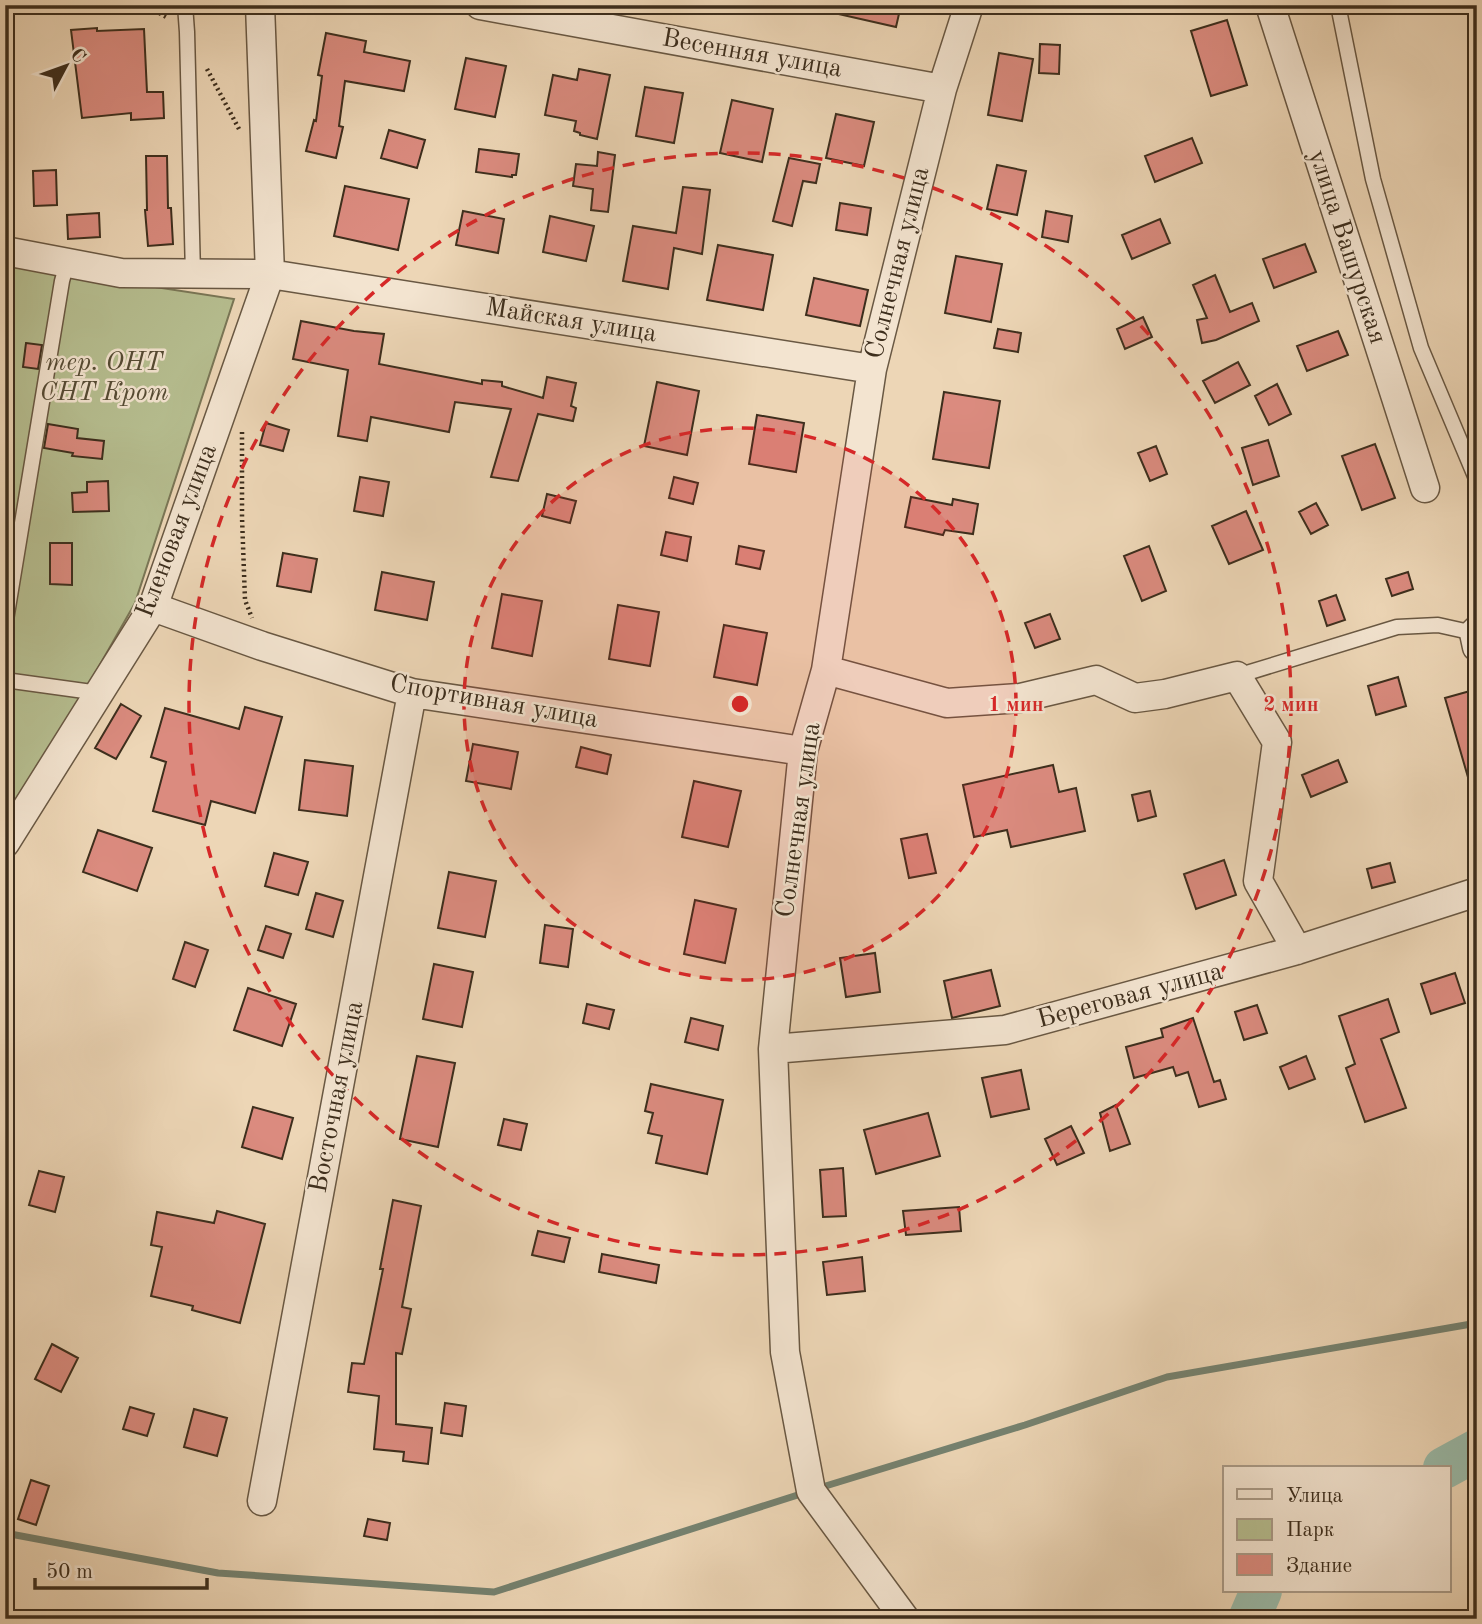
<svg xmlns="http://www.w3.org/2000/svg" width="1482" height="1624" viewBox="0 0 1482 1624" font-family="'Old Standard TT',serif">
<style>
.green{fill:#b6be90;stroke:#7a7656;stroke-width:2}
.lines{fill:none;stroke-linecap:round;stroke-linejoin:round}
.stream{stroke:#758270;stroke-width:7}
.river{stroke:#9abaa8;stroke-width:42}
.building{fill:#db8b7f;stroke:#3d2e1d;stroke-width:2}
.service-casing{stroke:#695843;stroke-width:17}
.minor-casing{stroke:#695843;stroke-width:31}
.path{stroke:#3d2e1d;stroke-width:4.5;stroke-dasharray:2 3.5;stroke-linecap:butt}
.service{stroke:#f3e4d0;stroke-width:14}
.minor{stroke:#f3e4d0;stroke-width:28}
.ring{fill:none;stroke:#d62828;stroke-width:3.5;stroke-dasharray:12 9}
.labels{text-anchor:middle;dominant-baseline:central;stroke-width:5;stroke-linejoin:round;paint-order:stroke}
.street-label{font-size:26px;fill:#3d2e1d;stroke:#f3e4d0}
.park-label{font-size:26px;font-style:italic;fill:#554b34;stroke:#f3e4d0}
.centre{fill:#d62828;stroke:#f3e4d0;stroke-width:3.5}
.ring-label{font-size:21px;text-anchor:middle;font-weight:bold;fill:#d62828;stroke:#f3e4d0;stroke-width:5;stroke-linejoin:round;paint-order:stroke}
</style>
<rect width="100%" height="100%" fill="#edd6b6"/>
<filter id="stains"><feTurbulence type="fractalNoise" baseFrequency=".00286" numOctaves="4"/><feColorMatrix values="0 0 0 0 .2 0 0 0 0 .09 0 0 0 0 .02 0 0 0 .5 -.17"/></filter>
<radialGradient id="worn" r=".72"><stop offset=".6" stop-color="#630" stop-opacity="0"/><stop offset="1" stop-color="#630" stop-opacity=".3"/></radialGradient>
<path class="green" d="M5 261 24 267 234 299 135 603 52 749 5 827Z"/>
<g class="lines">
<path class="stream" d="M819 1488 1025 1425 1167 1377 1477 1323
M5 1533 218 1573 494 1592 804 1493"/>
<path class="river" d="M1444 1468 1477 1450
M1249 1619 1261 1591"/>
</g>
<path class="building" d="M835 5H901L896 27 834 13Z
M1227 20 1247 85 1211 96 1191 31Z
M97 28V31L144 29 147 92H163L164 118 131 120V113L82 118 71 30Z
M326 33 366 41 364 52 410 61 404 91 345 81 339 126 343 127 336 158 306 151 314 120 316 121 322 76 318 75Z
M1040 44 1060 45 1059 74 1039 73Z
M999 53 1033 59 1022 121 988 115Z
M466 58 506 66 495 117 455 109Z
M579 69 610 75 597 139 580 135V133L574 131 576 121 545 115 553 75 577 80Z
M645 87 683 93 674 143 636 136Z
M732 100 773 109 762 162 720 153Z
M836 114 874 122 864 166 826 158Z
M389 130 425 140 417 168 381 158Z
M1192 138 1202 163 1155 182 1145 156Z
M479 149 519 154 516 175H512V177L476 172Z
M598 152 615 155 608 212 591 210 593 189 573 186 576 164 597 166Z
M146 156H167L168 208H171L173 244 148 246 145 210H147Z
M789 158 820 164 816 183 803 181 792 226 773 221Z
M997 165 1026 171 1017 215 987 209Z
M56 170 57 205 34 206 33 171Z
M345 186 409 199 398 250 334 236Z
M683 187 710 190 702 254 674 248 668 289 623 281 633 226 676 233Z
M840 203 871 208 867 235 836 230Z
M463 211 504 219 498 253 456 245Z
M1046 211 1072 216 1068 242 1042 237Z
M99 213 100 237 68 239 67 215Z
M550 216 594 226 586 261 543 252Z
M1160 219 1170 243 1132 259 1122 235Z
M1305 244 1316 272 1274 288 1263 259Z
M718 245 773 255 763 310 707 300Z
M956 256 1002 264 991 322 945 313Z
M1215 275 1230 312 1252 303 1259 321 1216 340 1202 343 1197 320 1207 318 1193 285Z
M814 278 868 290 860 326 806 315Z
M1143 317 1152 337 1125 349 1117 329Z
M301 321 354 331 384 334 379 364 482 384V380L502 382V386L543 398 547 377 576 383 571 406 576 408 573 421 538 414 518 481 491 477 511 409 455 402 449 432 371 417 367 441 338 436 348 370 293 359Z
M998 329 1021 333 1018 352 994 348Z
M1338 331 1348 355 1307 371 1297 346Z
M26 343 42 345 38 369 23 367Z
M1238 362 1250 385 1215 403 1203 381Z
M657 382 699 391 687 455 644 446Z
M1277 384 1291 414 1269 425 1255 396Z
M944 392 1000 401 989 468 933 459Z
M757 415 804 423 796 472 749 464Z
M266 423 289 430 283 451 260 445Z
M48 424 78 429 77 438 104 441 102 459 72 456 73 453 44 448Z
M1268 440 1279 476 1253 485 1242 448Z
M1375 444 1395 498 1362 510 1342 456Z
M1156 446 1167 474 1150 481 1138 453Z
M360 477 389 482 383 516 354 511Z
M674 477 698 483 693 504 669 498Z
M108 481 109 511 73 512 72 493 87 492V482Z
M547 494 576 501 570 523 542 516Z
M911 497 952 505 953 499 978 504 973 534 945 530 943 535 905 527Z
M1316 503 1328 525 1311 534 1299 512Z
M1246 511 1263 550 1229 564 1212 526Z
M666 532 691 537 687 561 661 555Z
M50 543H72V585L50 584Z
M739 546 764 551 760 569 736 564Z
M1149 546 1166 591 1142 601 1124 556Z
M283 553 317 559 311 592 277 586Z
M382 572 434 582 427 620 375 610Z
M1408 572 1413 589 1392 596 1386 579Z
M502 594 542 601 532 656 492 648Z
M1336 595 1345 620 1327 626 1319 601Z
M618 605 659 612 650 666 609 659Z
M1050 614 1060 639 1035 648 1025 623Z
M724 625 767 633 757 685 714 677Z
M1398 677 1406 706 1376 715 1368 686Z
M1470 691 1477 716V790L1472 791 1445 698Z
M121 704 141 716 116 759 95 748Z
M245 707 282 717 255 813 211 801 205 825 153 811 166 762 151 757 165 708 239 729Z
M473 744 518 752 511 789 466 781Z
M581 747 611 755 607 774 576 767Z
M305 760 353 766 347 816 299 810Z
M1338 760 1347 782 1311 797 1302 775Z
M1053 765 1059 792 1076 788 1085 831 1011 847 1007 830 974 837 963 785Z
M694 781 741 791 728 847 682 837Z
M1150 791 1156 816 1138 821 1132 795Z
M98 830 152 848 137 891 83 872Z
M927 834 936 873 909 878 901 839Z
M274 853 308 862 298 895 265 886Z
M1224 860 1236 895 1196 909 1184 874Z
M1390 863 1395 882 1372 888 1367 869Z
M449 872 496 881 485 937 438 928Z
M316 893 343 901 333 937 306 929Z
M695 900 736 909 725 963 684 954Z
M545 925 573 929 568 967 540 963Z
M266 926 291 934 283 958 258 950Z
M185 942 208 950 195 987 173 979Z
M875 953 880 992 846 997 840 958Z
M434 964 473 972 462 1027 423 1019Z
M991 970 1000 1006 952 1018 944 981Z
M1455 973 1465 1003 1431 1014 1421 984Z
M248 988 296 1004 282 1046 234 1030Z
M1388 999 1399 1032 1381 1039 1406 1108 1365 1122 1346 1068 1355 1064 1339 1016Z
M587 1004 614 1010 609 1029 583 1023Z
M1257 1005 1267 1033 1244 1040 1235 1012Z
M691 1018 723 1026 718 1050 685 1042Z
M1193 1018 1214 1082 1220 1080 1226 1099 1199 1107 1188 1072 1176 1076 1173 1067 1134 1078 1126 1047 1163 1037 1161 1029Z
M417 1056 455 1063 438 1147 400 1139Z
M1306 1056 1315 1079 1289 1089 1280 1067Z
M1021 1070 1029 1109 991 1117 982 1078Z
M651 1084 723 1100 707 1174 656 1163 662 1136 648 1133 653 1113 645 1111Z
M1116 1105 1130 1144 1110 1151 1100 1113Z
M253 1107 293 1118 282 1159 242 1147Z
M928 1113 940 1156 876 1174 864 1130Z
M504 1119 527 1124 521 1150 498 1145Z
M1071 1126 1084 1153 1057 1165 1045 1139Z
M843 1168 846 1216 823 1217 820 1170Z
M39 1171 64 1177 55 1212 29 1205Z
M393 1200 421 1206 402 1307 411 1309 402 1354 396 1353V1424L432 1428 428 1464 403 1461 404 1452 374 1449 379 1396 348 1392 352 1363 364 1364 383 1269H380Z
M959 1207 961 1231 906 1235 903 1211Z
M217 1211 265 1224 240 1323 192 1310 193 1306 151 1296 162 1247 151 1245 157 1212 214 1223Z
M538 1231 570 1238 564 1262 532 1255Z
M602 1254 659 1265 656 1283 599 1272Z
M862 1257 865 1291 827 1295 823 1262Z
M52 1344 78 1358 61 1392 35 1379Z
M445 1403 466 1406 462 1436 441 1433Z
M130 1407 154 1414 147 1436 123 1429Z
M194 1409 227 1418 217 1456 184 1447Z
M31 1480 49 1486 36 1525 18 1519Z
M368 1519 390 1523 387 1540 364 1536Z"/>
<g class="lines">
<g class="service-casing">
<path id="service" d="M185 5 187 32 193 275
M1338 5 1373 179 1421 348 1477 481
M5 626 62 281 67 263
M1237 676 1397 627 1438 625 1474 633
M5 680 99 693"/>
</g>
<g class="minor-casing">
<path id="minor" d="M480 5 942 89
M1270 5 1425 488
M5 251 121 273 270 274 872 369
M153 607 262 646 412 693 803 751
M1477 630 1474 633 1477 647
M826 670 947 703 1020 698 1096 680 1135 698 1165 694 1237 676 1277 742 1258 881 1297 950
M5 843 153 607 270 274 260 5
M773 1049 1005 1030 1297 950 1477 892
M262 1501 412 693
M905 1619 811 1491 785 1352 773 1049 803 751 826 670 872 369 942 89 969 5"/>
</g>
<path class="path" d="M145 5 168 18
M207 69 239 129
M242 432V517L245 600 252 618"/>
<use href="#service" class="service"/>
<use href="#minor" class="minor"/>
</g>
<circle cx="740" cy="704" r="276" fill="#d62828" fill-opacity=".12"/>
<g class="ring">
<circle cx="740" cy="704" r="276"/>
<circle cx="740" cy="704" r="551"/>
</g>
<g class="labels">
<g class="street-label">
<text transform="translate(752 54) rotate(10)">Весенняя улица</text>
<text transform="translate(1347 247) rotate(72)">улица Вашурская</text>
<text transform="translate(898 263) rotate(-76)">Солнечная улица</text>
<text transform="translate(571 321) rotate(9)">Майская улица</text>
<text transform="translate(177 531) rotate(-69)">Кленовая улица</text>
<text transform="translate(494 702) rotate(10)">Спортивная улица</text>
<text transform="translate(799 820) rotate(-82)">Солнечная улица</text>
<text transform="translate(1130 996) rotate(-15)">Береговая улица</text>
<text transform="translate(337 1097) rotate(-79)">Восточная улица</text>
</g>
<g class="park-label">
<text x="104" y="363">тер. ОНТ<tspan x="104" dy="30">СНТ Крот</tspan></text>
</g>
</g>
<circle cx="740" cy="704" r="10" class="centre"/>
<g class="ring-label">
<text x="1016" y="711">1 мин</text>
<text x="1291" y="711">2 мин</text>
</g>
<rect width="1482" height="1624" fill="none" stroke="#edd6b6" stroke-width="28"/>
<rect x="7" y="7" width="1468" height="1610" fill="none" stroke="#3d2e1d" stroke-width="3.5"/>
<rect x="14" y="14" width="1454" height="1596" fill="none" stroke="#3d2e1d" stroke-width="2"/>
<rect x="1223" y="1466" width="228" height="126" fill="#f3e4d0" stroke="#aa9b88" stroke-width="2"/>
<rect x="1237" y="1489" width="35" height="10" fill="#f3e4d0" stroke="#aa9b88" stroke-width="2"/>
<text x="1286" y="1502" font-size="21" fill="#3d2e1d">Улица</text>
<rect x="1237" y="1519" width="35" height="21" fill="#b6be90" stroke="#aa9b88" stroke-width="2"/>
<text x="1286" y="1536" font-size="21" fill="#3d2e1d">Парк</text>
<rect x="1237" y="1554" width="35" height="21" fill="#db8b7f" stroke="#aa9b88" stroke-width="2"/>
<text x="1286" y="1572" font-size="21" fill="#3d2e1d">Здание</text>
<g transform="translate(66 66) rotate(49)" stroke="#f3e4d0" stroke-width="5" paint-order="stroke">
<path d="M0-5L12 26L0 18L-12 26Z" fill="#3d2e1d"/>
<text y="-10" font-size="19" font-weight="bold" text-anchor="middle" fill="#3d2e1d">С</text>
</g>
<path d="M35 1578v10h172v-10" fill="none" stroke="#3d2e1d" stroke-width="3.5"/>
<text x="46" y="1578" font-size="21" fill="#3d2e1d" stroke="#f3e4d0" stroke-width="5" paint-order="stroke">50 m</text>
<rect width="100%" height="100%" filter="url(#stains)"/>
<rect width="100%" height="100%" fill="url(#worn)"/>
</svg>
